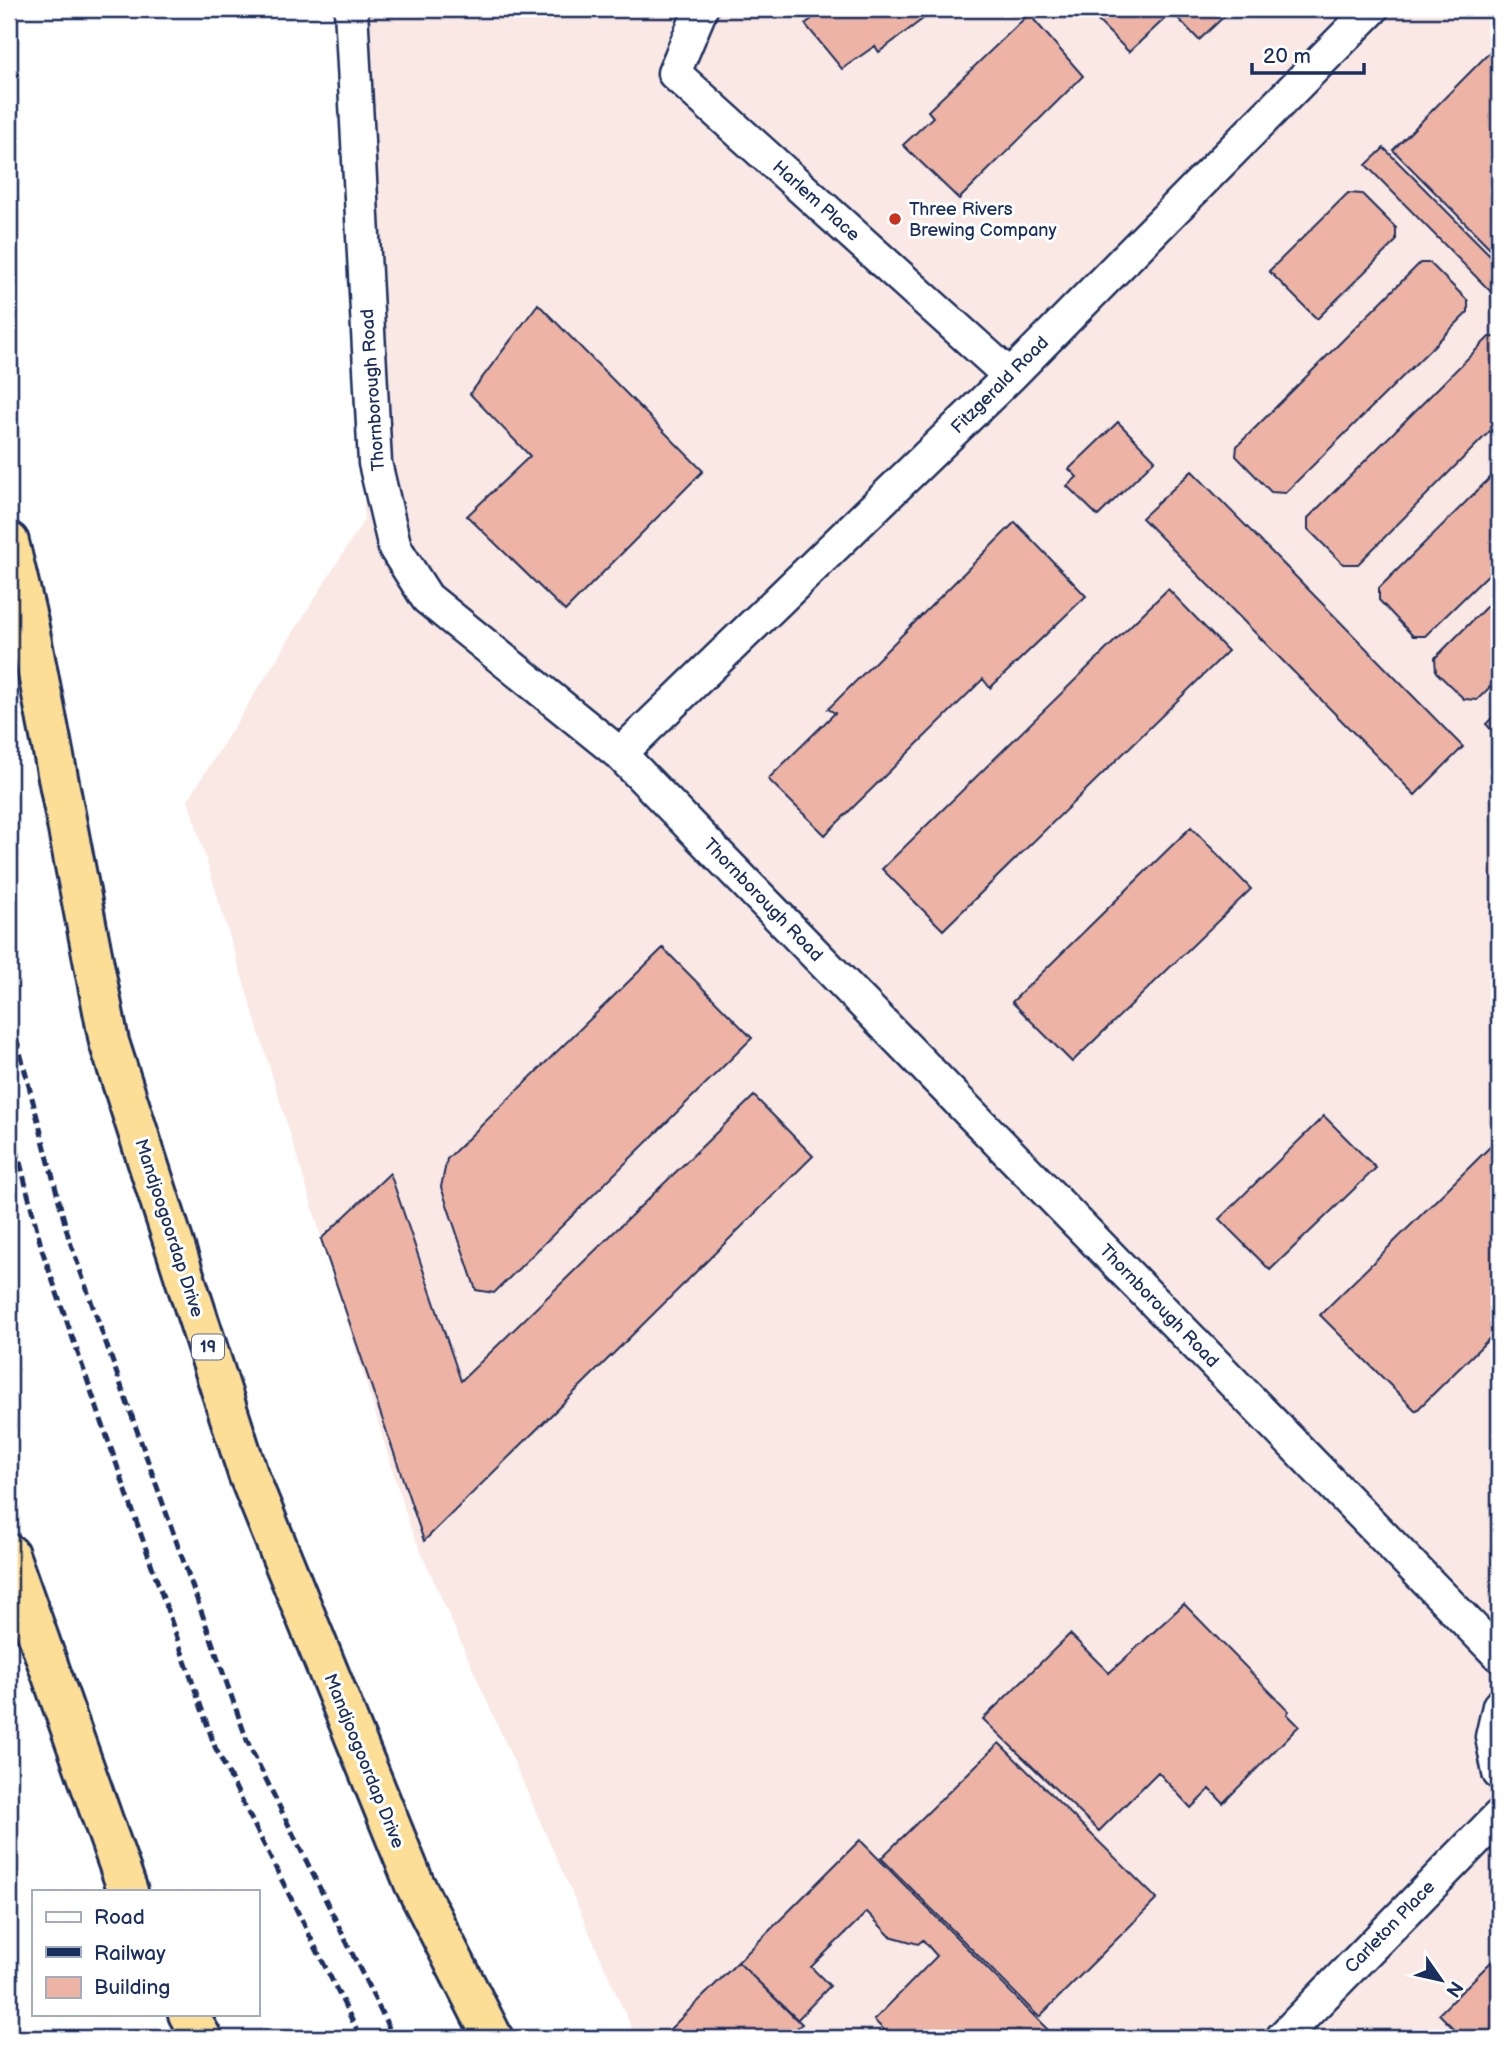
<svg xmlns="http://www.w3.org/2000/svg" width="1508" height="2047" viewBox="0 0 1508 2047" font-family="'Balsamiq Sans',sans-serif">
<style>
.built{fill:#fae8e4}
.building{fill:#edb4a6;stroke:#1b2f5e;stroke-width:2}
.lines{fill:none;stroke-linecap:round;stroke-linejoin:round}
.street-casing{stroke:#1b2f5e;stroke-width:37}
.highway-casing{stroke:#1b2f5e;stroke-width:44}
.street{stroke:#fff;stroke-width:32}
.highway{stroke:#fdde96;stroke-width:38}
.rail{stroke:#1b2f5e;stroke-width:5;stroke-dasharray:10 5;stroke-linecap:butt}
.poi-dot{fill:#c8321e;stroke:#fff;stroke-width:2.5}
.labels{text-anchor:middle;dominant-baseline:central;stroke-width:6;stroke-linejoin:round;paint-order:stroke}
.shield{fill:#fff;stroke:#5f6d8e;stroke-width:2}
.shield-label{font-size:16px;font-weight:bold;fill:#1b2f5e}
.street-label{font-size:18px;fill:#1b2f5e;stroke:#fff}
.poi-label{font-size:18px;fill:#1b2f5e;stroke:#fff;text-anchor:start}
</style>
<rect width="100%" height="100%" fill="#fff"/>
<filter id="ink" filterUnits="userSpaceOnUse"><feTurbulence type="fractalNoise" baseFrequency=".0143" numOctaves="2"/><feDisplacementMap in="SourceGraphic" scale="14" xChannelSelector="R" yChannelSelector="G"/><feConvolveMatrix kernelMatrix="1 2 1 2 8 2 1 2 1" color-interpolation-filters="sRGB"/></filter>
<g filter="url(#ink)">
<path class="built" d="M361 9H1499V2038H636L410 1527 188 800 364 520Z"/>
<path class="building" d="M825 9H936L879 52 875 46 842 69 805 24Z
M1086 9H1232L1199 40 1172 12 1129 52Z
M1029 14 1083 76 959 199 903 145 933 117 928 111Z
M1499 43V257L1393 150Z
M1384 148 1499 264V300L1366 165Z
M1348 193 1362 194 1396 228V241L1317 319 1269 271Z
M1420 263H1430L1468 301V312L1285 493 1271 492 1236 456 1237 446Z
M538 304 703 471 565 611 467 516 530 456 470 394Z
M1489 337H1499V422L1358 564H1343L1308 529V518Z
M1118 422 1155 460 1098 516 1067 486 1077 477 1069 469Z
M1499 469V564L1425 636H1413L1379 600V588Z
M1192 471 1463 747 1415 795 1142 518Z
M1015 522 1086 596 990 688 983 679 825 835 768 779 835 713 828 709Z
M1168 589 1228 651 943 930 882 869Z
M1499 594V678L1477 700 1464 699 1436 672 1435 658Z
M1499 711V738L1486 724Z
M1191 827 1251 889 1072 1062 1012 1002Z
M663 948 752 1038 494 1293 476 1290 441 1187 447 1159Z
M754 1096 813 1156 424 1541 321 1239 390 1173 461 1381Z
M1324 1116 1376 1168 1270 1270 1219 1219Z
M1499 1138V1329L1416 1411 1320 1315Z
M1184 1604 1289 1711 1287 1714 1299 1726 1223 1803 1210 1789 1191 1808 1158 1772 1099 1831 983 1719 1070 1634 1109 1673Z
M999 1743 1157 1899 1039 2017 881 1858Z
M860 1840 1056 2038H892L874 2020 937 1956 923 1940 918 1944 890 1936 867 1912 811 1967 830 1986 797 2020 738 1962Z
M1499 1954V2038H1463L1439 2014Z
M738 1962 802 2024 797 2028 807 2038H661Z"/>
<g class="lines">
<g class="street-casing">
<path id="street" d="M351 9 375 463 395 548 427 598 620 754 1499 1655
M701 9 674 73 1010 376
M620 754 1010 376 1372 9
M1499 1706 1492 1737 1499 1773
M1282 2038 1499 1816"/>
</g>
<g class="highway-casing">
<path id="highway" d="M9 542 28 622 109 1042 248 1474 414 1883 493 2038
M9 1554 128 1891
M188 2014 202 2038"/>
</g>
<use href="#street" class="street"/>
<use href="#highway" class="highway"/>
<path class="rail" d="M9 1010 69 1239 248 1743 394 2038
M9 1118 42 1250 215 1747 361 2038"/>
</g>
</g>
<circle class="poi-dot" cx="895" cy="219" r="7"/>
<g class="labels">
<rect class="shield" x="192" y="1334.5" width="32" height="25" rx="5"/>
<g class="shield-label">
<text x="208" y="1347">19</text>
</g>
<g class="street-label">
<text transform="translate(816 201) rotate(42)">Harlem Place</text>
<text transform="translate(1000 385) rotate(-45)">Fitzgerald Road</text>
<text transform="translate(373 390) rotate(-94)">Thornborough Road</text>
<text transform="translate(763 900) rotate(46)">Thornborough Road</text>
<text transform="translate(169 1228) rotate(72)">Mandjoogoordap Drive</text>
<text transform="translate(1159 1306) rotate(46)">Thornborough Road</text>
<text transform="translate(364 1761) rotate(68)">Mandjoogoordap Drive</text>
<text transform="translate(1390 1927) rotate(-46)">Carleton Place</text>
</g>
<g class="poi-label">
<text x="909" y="209">Three Rivers<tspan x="909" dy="21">Brewing Company</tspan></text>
</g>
</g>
<rect width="1508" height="2047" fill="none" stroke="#fff" stroke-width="35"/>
<rect x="18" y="18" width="1473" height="2012" fill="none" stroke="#1b2f5e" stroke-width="2.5" filter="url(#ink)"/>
<rect x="32" y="1890" width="228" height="126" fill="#ffffff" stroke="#a4acbf" stroke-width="2"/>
<rect x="46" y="1912" width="35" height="10" fill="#ffffff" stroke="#a4acbf" stroke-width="2"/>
<text x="94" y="1924" font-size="21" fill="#1b2f5e">Road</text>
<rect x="46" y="1947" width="35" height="10" fill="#1b2f5e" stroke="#a4acbf" stroke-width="2"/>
<text x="94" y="1960" font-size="21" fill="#1b2f5e">Railway</text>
<rect x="46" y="1977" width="35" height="21" fill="#edb4a6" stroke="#a4acbf" stroke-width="2"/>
<text x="94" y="1994" font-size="21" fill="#1b2f5e">Building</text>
<g transform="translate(1441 1980) rotate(124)" stroke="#ffffff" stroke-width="5" paint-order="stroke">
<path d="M0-5L12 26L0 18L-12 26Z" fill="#1b2f5e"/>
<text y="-10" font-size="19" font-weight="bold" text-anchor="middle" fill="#1b2f5e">N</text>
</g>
<path d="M1252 63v10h112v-10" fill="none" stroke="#1b2f5e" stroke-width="3.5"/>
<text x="1263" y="63" font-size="21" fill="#1b2f5e" stroke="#ffffff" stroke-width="5" paint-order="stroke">20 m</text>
</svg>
